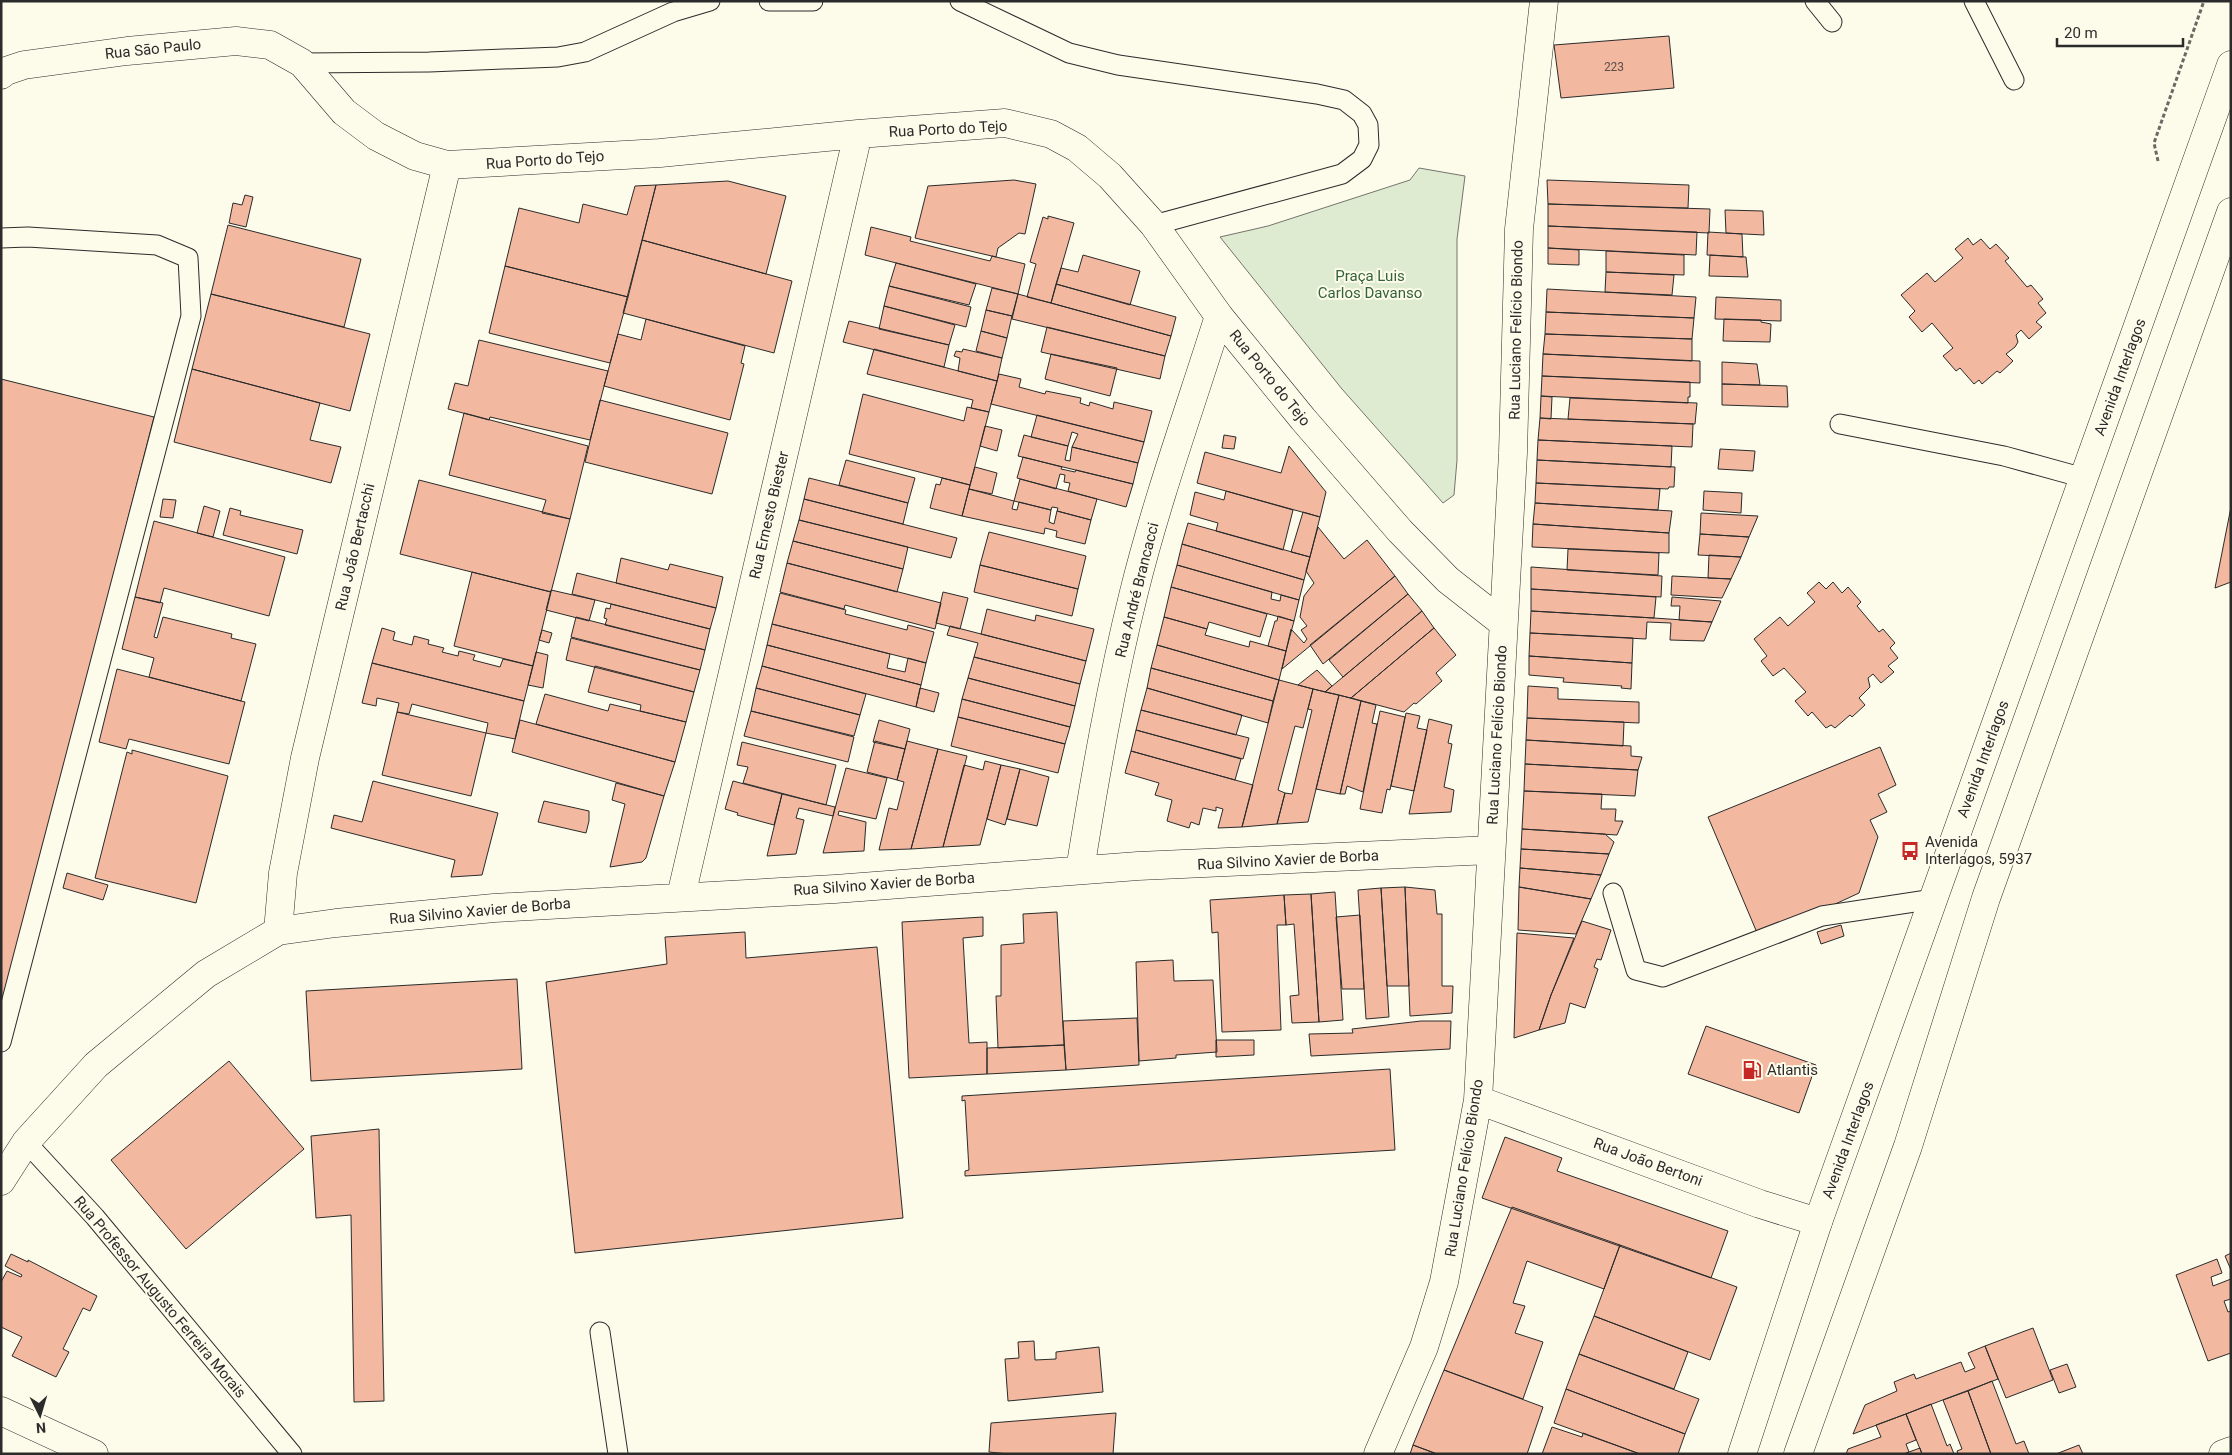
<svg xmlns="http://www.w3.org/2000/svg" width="2232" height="1455" viewBox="0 0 2232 1455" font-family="Roboto,sans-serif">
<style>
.green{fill:#deebd1;stroke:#74746e}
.building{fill:#f2b8a0;stroke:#2b2b2b}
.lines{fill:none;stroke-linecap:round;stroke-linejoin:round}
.service-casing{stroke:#2b2b2b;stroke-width:21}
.minor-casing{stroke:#2b2b2b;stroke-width:29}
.tertiary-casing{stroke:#2b2b2b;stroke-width:29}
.primary-casing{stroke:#2b2b2b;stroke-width:29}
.path{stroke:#6a6964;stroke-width:3;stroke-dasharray:4 2.5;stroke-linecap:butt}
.service{stroke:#fdfbea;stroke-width:19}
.minor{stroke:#fdfbea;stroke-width:28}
.tertiary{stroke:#fdfbea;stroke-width:28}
.primary{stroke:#fdfbea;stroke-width:28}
.labels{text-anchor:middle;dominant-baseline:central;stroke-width:4;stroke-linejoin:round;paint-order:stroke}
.number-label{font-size:12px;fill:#5d4e48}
.street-label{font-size:15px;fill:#2b2b2b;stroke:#fdfbea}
.park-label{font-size:15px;fill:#34623c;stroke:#fdfbea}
.poi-label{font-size:15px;fill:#2b2b2b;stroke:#fdfbea;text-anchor:start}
</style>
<rect width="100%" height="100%" fill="#fdfbea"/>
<path class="green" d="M1419 168 1465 176 1457 239V460L1454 495 1443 503 1342 389 1220 237 1268 226 1410 180Z"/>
<path class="building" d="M1669 36 1674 88 1561 98 1554 45Z
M1014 180 1036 184 1025 234 1019 233 998 248 996 257 915 238 928 186Z
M1547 180 1689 185 1688 208 1548 204Z
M728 181 786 196 766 274 642 240 656 185Z
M656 185 628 297 505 266 519 208 579 223 583 204 627 215 635 186Z
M245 195 253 197 246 227 229 223 233 203 242 205Z
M1548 204 1710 209 1709 233 1548 226Z
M1725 210 1763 211 1764 235 1726 233Z
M1048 216 1074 223 1051 303 1027 297 1036 264 1030 262 1043 217 1048 219Z
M228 225 361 259 344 327 211 294Z
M1548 226 1697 232 1696 255 1548 248Z
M871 227 911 237 910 241 990 261 992 256 1025 264 1018 294 865 255Z
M1708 232 1742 234 1743 257 1707 255Z
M1968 238 1973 245 1981 239 1990 249 1996 244 2009 258 2005 261 2027 287 2031 285 2043 299 2038 303 2046 313 2036 322 2042 327 2029 339 2021 330 2016 335 2018 342 2015 347 2006 354 2013 361 2000 373 1997 371 1982 384 1979 380 1974 384 1960 368 1956 371 1943 356 1953 348 1932 323 1922 332 1909 317 1915 311 1901 295 1927 273 1935 282 1963 258 1955 249Z
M642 240 792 281 774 353 623 313Z
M1548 248 1579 250V265L1548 264Z
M1606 251 1684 255V275L1606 272Z
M1083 255 1140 271 1130 305 1056 284 1061 268 1078 272Z
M1710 255 1746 257 1748 277 1709 276Z
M896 263 976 284 969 305 889 286Z
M505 266 628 297 610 363 489 333Z
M1606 272 1674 275 1672 295 1605 292Z
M1056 284 1176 317 1171 336 1051 303Z
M889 286 971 307 966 327 884 306Z
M992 288 1018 294 1012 316 986 310Z
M1547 289 1696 297 1694 318 1546 312Z
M211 294 370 334 350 411 192 369Z
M1018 294 1171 336 1165 356 1012 319Z
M1716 297 1781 300V321L1715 319Z
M884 306 955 325 949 345 879 329Z
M986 310 1012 316 1007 338 981 331Z
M1546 312 1694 318 1692 339 1545 334Z
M646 319 745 346 741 363 744 364 730 420 604 386 618 334 641 340Z
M1724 319 1761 320V322L1771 324 1770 342 1723 341Z
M849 321 949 345 944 367 843 342Z
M1047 327 1165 356 1160 379 1041 352Z
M981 331 1007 338 1002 358 976 351Z
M1545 334 1692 339V361L1543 354Z
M479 340 608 371 590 440 490 417 489 420 448 409 455 383 468 386Z
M874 349 997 381 989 412 971 408 973 400 867 374Z
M963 349 1002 358 997 381 958 371 960 358 954 356 956 351 962 352Z
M1051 354 1117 368 1110 396 1045 379Z
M1543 354 1700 361V383L1542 376Z
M1722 362 1757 364 1760 385 1722 384Z
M192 369 320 403 310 440 341 447 331 483 174 442Z
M999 374 1021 379 1019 387 1045 394 1046 391 1081 398 1080 403 1089 406 1090 402 1113 409 1114 402 1152 411 1144 442 991 404Z
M1542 376 1690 382V397H1688V403L1541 396Z
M1 379 154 417 1 1016Z
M1722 384 1787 386 1788 407 1722 405Z
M863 394 964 421 967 407 989 412 970 485 849 454Z
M1541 396 1552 397 1551 419 1540 418Z
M1570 398 1697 403 1695 424 1568 419Z
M600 400 728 433 712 494 585 462Z
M464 413 588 446 570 519 542 513 546 500 449 475Z
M1037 415 1144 442 1138 463 1072 447 1078 434 1072 432 1068 446 1031 437Z
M1540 418 1693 424 1692 447 1538 440Z
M985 426 1002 430 997 451 980 446Z
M1024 435 1068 446 1065 460 1070 461 1072 447 1138 463 1133 484 1018 456Z
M1224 435 1236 437 1234 449 1222 448Z
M1538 440 1672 446 1671 467 1537 460Z
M1289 446 1326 492 1320 517 1197 483 1205 452 1281 473Z
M1720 449 1755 451 1753 471 1718 469Z
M1023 457 1062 467 1061 469 1075 472 1076 470 1133 484 1126 507 1068 491 1070 483 1064 482 1065 475 1060 474 1056 489 1017 478Z
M846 460 915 478 908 503 839 485Z
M1537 460 1675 467 1674 487H1669L1668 489 1536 483Z
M975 467 997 473 992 494 969 489Z
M809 478 908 503 903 524 804 499Z
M942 478 970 485 962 516 930 508 936 484 940 485Z
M1020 479 1097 499 1091 520 1057 511 1058 508 1052 507 1051 510 1014 501Z
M419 480 570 519 551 592 400 554Z
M1536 483 1660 489 1658 510 1535 503Z
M969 489 1014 501 1012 509 1017 510 1019 502 1051 510 1049 522 1054 524 1057 511 1091 520 1085 544 1056 537 1057 531 1045 528 1044 534 962 516Z
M1226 491 1293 510 1283 550 1216 531 1218 523 1190 515 1195 492 1224 500Z
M1704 491 1742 493 1741 513 1703 510Z
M163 499 176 500 173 518 160 517Z
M804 499 957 538 951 558 799 520Z
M1535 503 1672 511 1669 533 1533 524Z
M204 506 220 511 213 537 197 533Z
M2231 507V582L2215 588Z
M230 508 241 511 240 515 303 530 297 554 223 535Z
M1303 512 1320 517 1310 557 1291 552Z
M1701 513 1758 516 1749 537 1700 534Z
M799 520 908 547 903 569 793 541Z
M154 521 285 557 269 616 164 588 160 603 135 597Z
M1188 523 1310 557 1304 580 1182 544Z
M1533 524 1669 533V553L1532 547Z
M1318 527 1344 559 1367 540 1395 576 1282 669 1291 629 1304 643 1307 639 1301 630 1307 626 1300 617 1304 596 1314 583 1306 571Z
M989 532 1086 556 1078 589 980 565Z
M1700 534 1749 537 1741 557 1698 555Z
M793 541 903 569 897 592 787 563Z
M1182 544 1304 580 1299 600 1177 565Z
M1568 549 1659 553 1658 575 1567 570Z
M1709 555 1741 557 1731 579 1708 578Z
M621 558 668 570 670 564 723 577 716 608 616 583Z
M787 563 941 603 935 629 845 605 844 609 780 592Z
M980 565 1078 589 1072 616 974 592Z
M1177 565 1272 592 1271 599 1280 601 1281 595 1299 600 1294 621 1171 587Z
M1531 567 1662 576 1661 597 1531 589Z
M472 572 551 592 533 666 454 646Z
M577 573 716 608 710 629 572 594Z
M1395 576 1408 594 1323 664 1310 645Z
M1672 576 1731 579 1722 598 1671 595Z
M1819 582 1826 589 1833 582 1842 593 1848 587 1861 602 1857 606 1879 632 1883 629 1895 643 1890 648 1898 658 1888 666 1894 672 1881 683 1873 674 1868 678 1870 687 1859 698 1865 705 1852 717 1850 715 1835 728 1831 725 1826 728 1812 712 1808 716 1795 701 1806 692 1784 668 1773 676 1761 661 1767 656 1754 639 1780 617 1788 626 1815 602 1807 593Z
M1171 587 1267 614 1260 637 1209 622 1207 629 1164 617Z
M1531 589 1656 597 1654 618 1531 611Z
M551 590 595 600 589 621 546 610Z
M943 592 968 598 960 629 936 623Z
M780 593 846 610 845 614 907 630 908 625 934 632 926 663 772 624Z
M1408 594 1422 611 1343 677 1329 660Z
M135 597 163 603 154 637 157 638 163 617 232 634 231 638 256 644 241 701 149 677 154 658 122 649Z
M1672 597 1721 601 1712 622 1679 620 1680 606H1671Z
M611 604 710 629 705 650 605 625 607 619 604 618 606 608 610 609Z
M987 609 1035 621 1036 615 1094 629 1086 661 981 634Z
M1422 611 1434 628 1351 698 1325 692Z
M1531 611 1654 618 1712 622 1704 641 1670 640 1671 623 1647 622 1646 639 1530 633Z
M1278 616 1294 621 1286 651 1268 646 1275 621H1277Z
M576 617 705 650 700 670 571 637Z
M1164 617 1207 629 1205 635 1249 647 1250 641 1286 651 1279 680 1157 645Z
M772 624 890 654 887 668 905 672 908 658 926 663 921 685 767 645Z
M950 626 1086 661 1080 684 974 657 978 643 947 635Z
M382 628 395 632 393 640 412 645 414 636 429 640 428 644 444 648 442 652 458 656 459 651 475 655 473 660 500 667 503 659 533 666 524 701 372 663Z
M1434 628 1456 655 1436 673 1442 681 1416 704 1414 703 1404 712 1351 698Z
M542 630 552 633 549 643 539 640Z
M1530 633 1633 638 1632 663 1529 656Z
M571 638 700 670 694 692 566 660Z
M767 645 921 685 916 707 762 666Z
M1157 645 1279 680 1273 701 1151 668Z
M536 652 548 655 543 688 528 685Z
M1529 656 1632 663 1631 689 1621 688 1622 686 1563 682 1564 678 1529 675Z
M974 657 1080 684 1075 706 968 678Z
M372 663 524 701 515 739 486 733 488 723 412 704 409 714 397 712 399 703 377 698 376 706 362 703Z
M595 666 694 692 686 722 640 711 641 705 588 692Z
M762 666 866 694 860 715 756 688Z
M1151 668 1273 701 1268 723 1147 688Z
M117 669 245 702 229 764 129 739 126 749 99 742Z
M1317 670 1332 686 1325 692 1298 685Z
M968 678 1075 706 1070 727 962 699Z
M1279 680 1313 689 1303 728 1295 726 1278 790 1285 793 1277 824 1242 827Z
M1528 686 1558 688V699L1639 702V723L1527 718Z
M756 688 860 715 854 736 751 711Z
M920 688 939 693 934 712 916 707Z
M1147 688 1242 715 1236 735 1141 710Z
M1313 689 1339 695 1308 822 1277 824 1285 793 1292 794 1312 710 1308 709Z
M545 694 608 711 610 704 686 722 675 762 536 724Z
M1339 695 1361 701 1340 794 1316 789Z
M962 699 1070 727 1065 744 958 717Z
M1361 701 1376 705 1372 723 1377 724 1363 792 1347 786 1345 794H1340Z
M1141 710 1249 738 1243 759 1136 730Z
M751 711 854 737 848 762 744 736Z
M1380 711 1405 717 1390 790 1387 789 1382 813 1360 809Z
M397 712 486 733 471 796 382 775Z
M1406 713 1420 716 1417 728 1427 730 1414 791 1391 786Z
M958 717 1065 744 1058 773 951 746Z
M1527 718 1624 722 1623 746 1526 740Z
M1429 719 1452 725 1448 743 1452 744 1444 787 1454 790 1451 812 1409 814Z
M520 720 675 762 664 796 512 752Z
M879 720 910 729 905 749 873 742Z
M1136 730 1241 759 1235 780 1131 751Z
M1526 740 1631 746V756L1642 757 1638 770 1525 764Z
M875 741 905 749 897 780 867 772Z
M907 741 938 749 911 849 879 850 889 808 897 810 904 782 897 780Z
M742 742 836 765 826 805 743 783 748 767 737 765Z
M1880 747 1896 785 1878 794 1887 812 1870 820 1878 837 1859 893 1818 912 1758 935 1708 817Z
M938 749 967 756 943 847 911 849Z
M132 750 228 776 196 903 95 878 127 752 132 754Z
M1131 751 1253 785 1242 827 1218 828 1223 809 1216 807V811L1203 808 1199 825 1191 822 1189 828 1167 821 1172 800 1155 795 1159 783 1125 773Z
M985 761 1001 765 980 845 943 847 964 765 983 770Z
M1525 764 1638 770 1635 796 1524 791Z
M1001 765 1020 769 1005 825 987 819Z
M846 768 887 778 876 819 839 811 838 815 866 822 864 851 823 853Z
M1020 769 1049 777 1037 826 1007 819Z
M373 781 498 813 482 875 451 877 455 860 331 828 334 815 362 822Z
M733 781 782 794 774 825 737 815 738 813 725 809Z
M616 783 664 796 646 858 642 862 610 867 625 804 612 800Z
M1524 791 1602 794 1601 809H1616L1615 821H1623L1617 835 1522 829Z
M782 794 835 807 833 816 799 808 796 818 804 820 796 854 767 856Z
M544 801 589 811V821L586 833 538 822Z
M1522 829 1605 834 1614 842 1609 854 1521 849Z
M1521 849 1609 854 1601 875 1520 868Z
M1520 868 1601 875 1591 899 1519 887Z
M67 873 108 885 103 900 63 888Z
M1405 887 1409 986H1387L1381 888Z
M1405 887 1435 890 1437 914H1442V986H1453L1452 1013 1410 1016Z
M1519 887 1591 899 1576 934 1518 930Z
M1381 888 1389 1017 1366 1019 1358 890Z
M1335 892 1343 1020 1319 1022 1311 894Z
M1311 894 1319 1022 1292 1023 1290 996 1299 995 1294 924 1286 925 1284 895Z
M1284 895 1286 925H1277L1281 1030 1222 1032 1218 932 1212 933 1210 900Z
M1057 912 1064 1045 998 1048 996 996H1001V945L1024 943 1023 914Z
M1360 915 1364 989H1342L1336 917Z
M983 917V936L963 938 969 1043 987 1042V1074L909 1078 902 922Z
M1582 921 1611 930 1601 960 1597 959 1594 967 1598 969 1585 1008 1570 1003 1565 1023 1539 1030 1551 995Z
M1841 925 1844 936 1821 944 1817 932Z
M745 932 746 958 877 947 903 1218 575 1253 546 982 667 964 665 937Z
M1517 933 1574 938 1551 995 1539 1030 1514 1038Z
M1173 960 1174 981 1213 980 1217 1052 1176 1055V1058L1139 1061 1136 962Z
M517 979 522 1069 311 1081 306 991Z
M1137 1018 1139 1065 1066 1070 1063 1021Z
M1421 1021H1451L1450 1049 1311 1056 1309 1034 1353 1033 1352 1029Z
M1706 1026 1816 1065 1799 1113 1688 1074Z
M1216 1040H1254V1055L1216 1057Z
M1064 1045 1066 1070 987 1074V1048Z
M229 1061 304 1149 186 1249 111 1160Z
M1390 1069 1395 1150 965 1176V1171L969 1170 965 1100 962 1101V1096Z
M379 1129 384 1401 354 1402 351 1215 316 1218 311 1136Z
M1505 1137 1562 1158 1557 1171 1728 1231 1711 1278 1482 1198Z
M1512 1207 1620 1245 1604 1289 1527 1261 1513 1303 1525 1306 1515 1333 1543 1342 1523 1399 1444 1370Z
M1620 1245 1737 1287 1710 1360 1594 1316Z
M2231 1253V1270L2225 1256Z
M11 1254 28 1262V1260L97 1296 90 1311 83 1308 63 1349 69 1352 56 1377 12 1356 22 1337 1 1327V1282L7 1271 21 1277 22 1275 5 1266Z
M2217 1259 2222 1273 2211 1277 2213 1286 2231 1279V1299L2224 1301 2228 1312 2231 1311V1353L2208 1361 2176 1275Z
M1594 1316 1688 1352 1674 1389 1579 1354Z
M2033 1328 2053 1380 2006 1398 1985 1346Z
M1034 1341 1035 1360 1056 1359V1352L1099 1347 1103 1392 1008 1401 1005 1359 1019 1358 1018 1342Z
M1985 1346 1998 1379 1853 1434 1865 1405 1897 1391 1894 1382 1914 1374 1916 1379 1961 1362 1965 1372 1975 1368 1968 1353Z
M1579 1354 1699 1399 1685 1434 1566 1389Z
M2067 1364 2076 1387 2059 1393 2050 1370Z
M1444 1370 1543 1407 1527 1454H1437L1413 1445Z
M1992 1381 2016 1444 2024 1441 2029 1454H1991L1968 1391Z
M1566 1389 1685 1434 1678 1454H1640L1554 1423Z
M1968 1391 1991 1454H1958L1957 1451 1962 1449 1943 1400Z
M1931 1404 1947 1446 1950 1444 1954 1454H1922L1906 1414Z
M1116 1413 1113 1454H1009L989 1452 991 1423Z
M1906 1414 1916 1440 1906 1444 1909 1452 1904 1454H1846L1848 1449 1881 1437 1876 1425Z
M1552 1427 1582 1437 1583 1433 1640 1454H1542Z
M1413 1445 1437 1454H1410Z
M2079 1445 2083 1454H2056Z
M1920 1448 1922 1454H1904L1909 1452Z"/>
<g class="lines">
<g class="service-casing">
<path id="service" d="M769 1H813
M960 1 1069 53 1118 65 1317 94 1344 100 1362 114 1368 125 1369 145 1362 159 1342 174 1154 225
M1815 1 1832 22
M1974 1 2014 80
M302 63 429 62 558 57 585 52 673 12 710 1
M1 238 28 237 157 245 188 258 191 316 1 1042
M1840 424 2004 456 2084 478
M1613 893 1636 970 1663 977 1822 916 1934 899
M26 1142 95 1217 292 1454
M600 1332 618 1454"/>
</g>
<g class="minor-casing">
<path id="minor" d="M1 75 6 71 24 65 127 51 236 41 270 45 302 63 344 112 376 136 415 156 447 165 660 153 858 134 1005 123 1051 134 1077 148 1110 176 1154 225 1219 316 1303 419 1400 531 1448 580 1503 623
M1080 870C1095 777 1111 684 1134 592 1157 499 1190 408 1219 316
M681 896 858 134
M278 931 283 873 305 758 447 165
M1478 1100 1760 1204 1818 1222
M1 1181 26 1142 96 1065 206 974 278 931 336 923 494 908 835 889 1138 866 1491 850
M1378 1454 1424 1347 1444 1282 1478 1100 1513 453 1519 229 1544 1
M2223 1454 2231 1451"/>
</g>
<g class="tertiary-casing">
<path id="tertiary" d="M1 1411 94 1454"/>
</g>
<g class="primary-casing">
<path id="primary" d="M1742 1454 1818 1222 2231 65
M1798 1454 1908 1146 1986 898 2231 212"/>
</g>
<path class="path" d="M2158 161 2154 143 2204 1"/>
<use href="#service" class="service"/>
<use href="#minor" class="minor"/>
<use href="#tertiary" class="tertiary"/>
<use href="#primary" class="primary"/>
</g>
<defs>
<g id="bus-bare" transform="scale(1.5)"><path d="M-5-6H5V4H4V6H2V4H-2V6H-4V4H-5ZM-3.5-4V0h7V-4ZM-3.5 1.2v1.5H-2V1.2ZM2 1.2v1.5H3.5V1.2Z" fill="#c62828" stroke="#fdfbea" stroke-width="2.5" paint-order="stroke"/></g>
<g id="fuel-bare" transform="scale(1.5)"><path d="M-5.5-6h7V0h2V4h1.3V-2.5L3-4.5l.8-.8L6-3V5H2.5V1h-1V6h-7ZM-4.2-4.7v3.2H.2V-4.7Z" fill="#c62828" stroke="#fdfbea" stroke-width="2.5" paint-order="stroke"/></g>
</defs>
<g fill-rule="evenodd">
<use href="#bus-bare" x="1910" y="851"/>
<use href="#fuel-bare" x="1752" y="1070"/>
</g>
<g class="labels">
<g class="number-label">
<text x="1614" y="67">223</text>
</g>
<g class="street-label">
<text transform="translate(153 49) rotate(-6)">Rua Sāo Paulo</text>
<text transform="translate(948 129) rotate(-3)">Rua Porto do Tejo</text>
<text transform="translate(545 160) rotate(-4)">Rua Porto do Tejo</text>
<text transform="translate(1516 330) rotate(-89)">Rua Luciano Felício Biondo</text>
<text transform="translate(2120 377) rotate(-70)">Avenida Interlagos</text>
<text transform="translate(1270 378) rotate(51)">Rua Porto do Tejo</text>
<text transform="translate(769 515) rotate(-77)">Rua Ernesto Biester</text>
<text transform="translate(355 547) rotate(-77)">Rua João Bertacchi</text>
<text transform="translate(1137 590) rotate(-76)">Rua André Brancacci</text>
<text transform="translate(1497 735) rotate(-87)">Rua Luciano Felício Biondo</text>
<text transform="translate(1983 759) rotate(-70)">Avenida Interlagos</text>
<text transform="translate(1288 860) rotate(-3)">Rua Silvino Xavier de Borba</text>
<text transform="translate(884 884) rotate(-4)">Rua Silvino Xavier de Borba</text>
<text transform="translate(480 911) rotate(-5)">Rua Silvino Xavier de Borba</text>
<text transform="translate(1848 1140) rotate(-70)">Avenida Interlagos</text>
<text transform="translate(1648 1162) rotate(20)">Rua João Bertoni</text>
<text transform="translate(1464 1168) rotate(-81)">Rua Luciano Felício Biondo</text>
<text transform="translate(160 1297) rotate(50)">Rua Professor Augusto Ferreira Morais</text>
</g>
<g class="park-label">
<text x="1370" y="276">Praça Luis<tspan x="1370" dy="17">Carlos Davanso</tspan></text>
</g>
<g class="poi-label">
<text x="1925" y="842">Avenida<tspan x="1925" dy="17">Interlagos, 5937</tspan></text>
<text x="1767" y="1070">Atlantis</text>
</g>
</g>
<rect width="2232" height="1455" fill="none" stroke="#2b2b2b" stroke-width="5"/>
<g transform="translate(40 1415) rotate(175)" stroke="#fdfbea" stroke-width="4" paint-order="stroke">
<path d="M0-4L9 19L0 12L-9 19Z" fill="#2b2b2b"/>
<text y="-8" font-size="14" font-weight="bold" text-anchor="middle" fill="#2b2b2b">N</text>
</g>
<path d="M2057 38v8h126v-8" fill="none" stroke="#2b2b2b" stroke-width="2.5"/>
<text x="2064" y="38" font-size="15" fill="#2b2b2b" stroke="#fdfbea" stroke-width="4" paint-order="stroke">20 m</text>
</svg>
